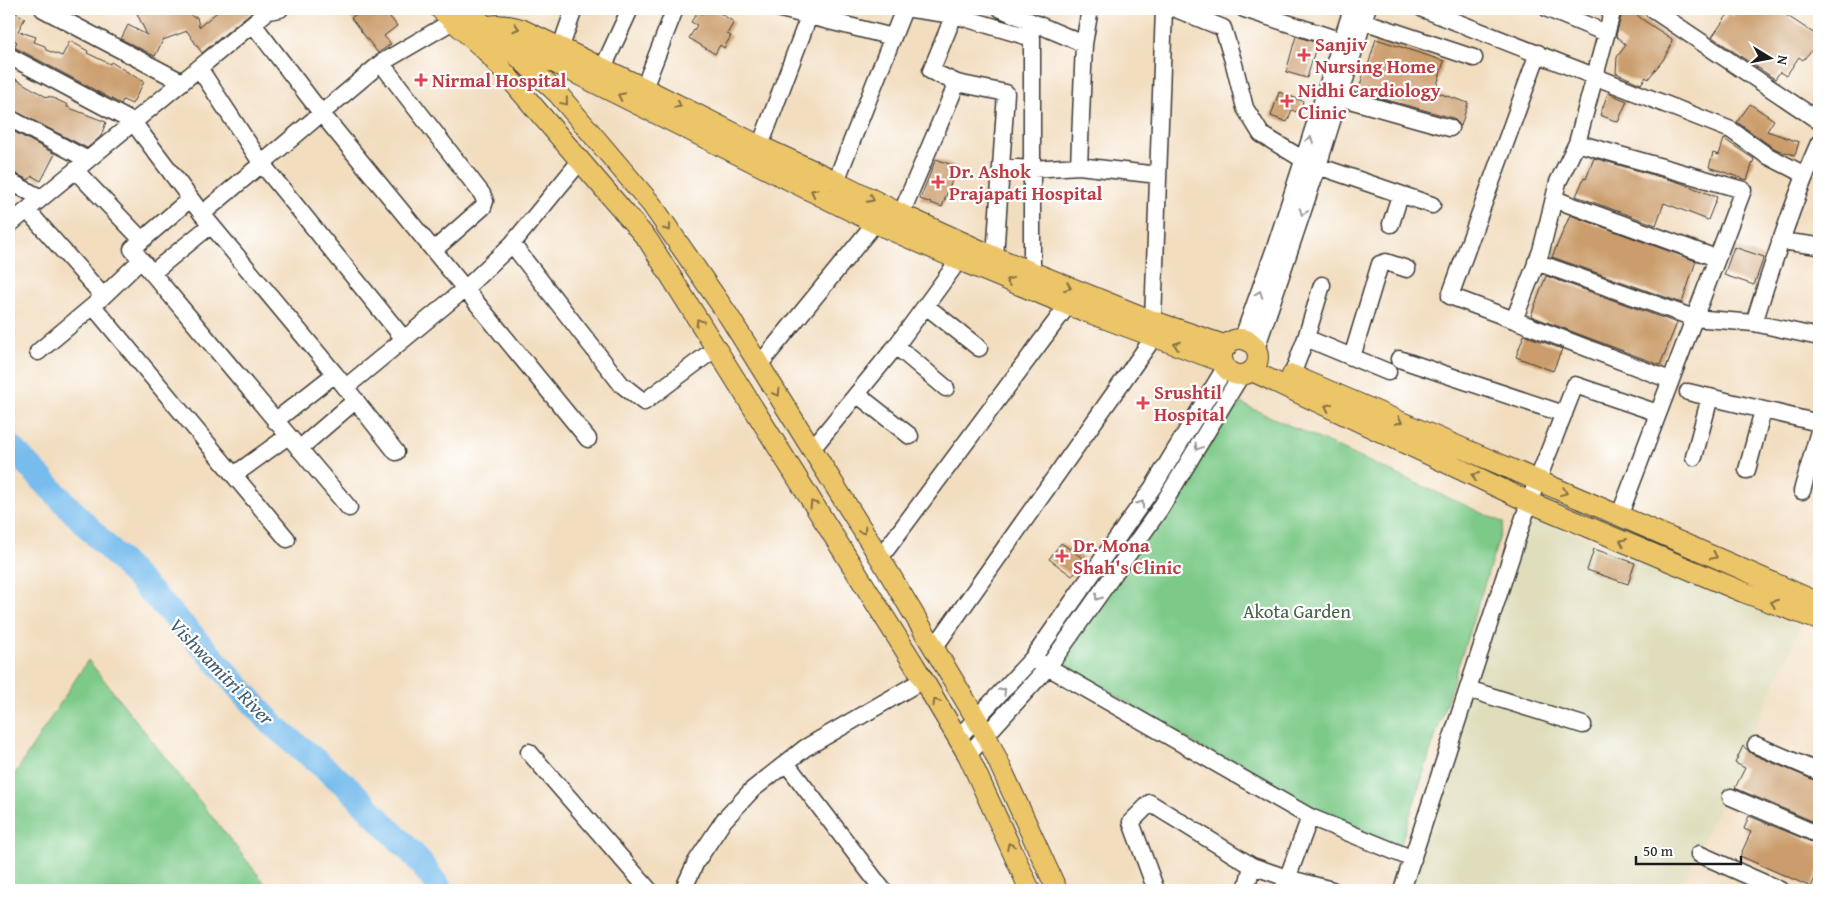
<svg xmlns="http://www.w3.org/2000/svg" width="1828" height="899" viewBox="0 0 1828 899" font-family="'Gentium Book Plus',serif">
<style>
.built{fill:#dfddbb}
.green{fill:#7dca88;stroke:#4c7352}
.lines{fill:none;stroke-linecap:round;stroke-linejoin:round}
.river{stroke:#76bced;stroke-width:25}
.building{fill:#cb9d6c}
.minor-casing{stroke:#3c3934;stroke-width:19}
.major-casing{stroke:#3c3934;stroke-width:22}
.minor{stroke:#fff;stroke-width:16}
.major{stroke:#ecc569;stroke-width:20}
.oneway{stroke:#847042}
.oneway2{stroke:#999}
.health-dot{fill:#e0444e;stroke:#fff;stroke-width:2}
.labels{text-anchor:middle;dominant-baseline:central;stroke-width:4.5;stroke-linejoin:round;paint-order:stroke}
.health-label{font-size:19px;font-weight:bold;fill:#be3a42;stroke:#fff;text-anchor:start}
.park-label{font-size:19px;fill:#436247;stroke:#fff}
.water-label{font-size:20px;font-style:italic;fill:#405c70;stroke:#fff}
</style>
<rect width="100%" height="100%" fill="#fff"/>
<filter id="ink" filterUnits="userSpaceOnUse"><feTurbulence type="fractalNoise" baseFrequency=".02" numOctaves="2"/><feDisplacementMap in="SourceGraphic" scale="10" xChannelSelector="R" yChannelSelector="G"/><feConvolveMatrix kernelMatrix="1 2 1 2 8 2 1 2 1" color-interpolation-filters="sRGB"/></filter>
<filter id="wash" filterUnits="userSpaceOnUse"><feTurbulence type="fractalNoise" baseFrequency=".0096" numOctaves="4" result="noise"/><feDisplacementMap in="SourceGraphic" scale="20" xChannelSelector="R" yChannelSelector="G"/><feGaussianBlur stdDeviation="1.12" result="paint"/><feColorMatrix in="noise" values="0 0 0 0 0 0 0 0 0 0 0 0 0 0 0 0 0 1.4 0 .05"/><feComposite in="paint" operator="in"/></filter>
<g filter="url(#wash)">
<rect width="100%" height="100%" fill="#f2ddbf"/>
<path class="built" d="M1528 515 1801 627 1680 890H1402Z"/>
<path class="green" d="M1240 403 1504 523 1400 846 1324 818 1225 762 1058 660Z
M88 660 270 890H9V783Z"/>
<g class="lines">
<path class="river" d="M9 445 192 635 273 725 350 789 416 857 441 890"/>
</g>
<g id="blocks">
<path class="building" d="M9 9 25 18 18 31 36 37 34 42 45 46 46 50 62 56 70 41 88 51 87 53 110 64 111 62 144 82 132 104 123 100 121 104 14 47 17 42 14 40 10 46H9Z
M135 9 185 10 193 17H197L199 27 221 9H255L202 53 187 31 163 40 155 56 121 39 128 25 147 35Z
M363 9H384L397 26 384 36 391 44 378 53 351 18Z
M707 9H713L734 22 727 34 731 36 724 48 720 45 715 54 689 38 697 25 691 22 698 11 703 14Z
M1623 9H1630L1643 20 1672 39 1671 46 1663 60 1648 79 1646 77 1641 84 1616 73 1617 57 1626 45 1616 36Z
M1738 9H1785L1783 13 1818 36V43L1803 60 1799 57 1786 76 1780 72 1775 79 1712 37 1729 13 1733 16Z
M1296 36 1317 43 1307 78 1286 72Z
M1376 39 1444 61 1435 92 1468 103 1461 126 1453 118 1358 92 1364 72H1366Z
M9 75 48 98 49 96 68 105 67 107 106 122 101 136 87 148 9 108Z
M1279 92 1303 101 1299 113 1292 110 1287 122 1271 116Z
M1608 93 1627 101 1618 122 1600 115Z
M1750 104 1774 120 1767 131 1799 142 1795 155 1785 152V153L1772 147 1737 122Z
M9 129 55 154 41 181 32 176 29 180 9 171Z
M1724 139 1754 159 1747 180 1709 167 1713 153 1719 155Z
M1594 158 1681 183 1717 197 1708 220 1664 203 1656 225 1576 196 1584 178 1586 179Z
M936 159 957 167 942 207 920 199Z
M1570 215 1696 261 1682 303 1552 257Z
M1734 247 1764 257 1754 285 1724 275Z
M1546 276 1677 323 1660 365 1531 316Z
M1524 335 1562 349 1553 371 1516 357Z
M1061 543 1084 559 1072 576 1049 559Z
M1594 549 1635 563 1628 584 1587 570Z
M1743 746 1752 754 1819 782V824L1735 788 1745 768 1735 763Z
M1749 816 1819 845V869L1811 887 1740 856 1751 832 1744 829Z"/>
</g>
</g>
<g filter="url(#ink)">
<use href="#blocks" fill-opacity="0" stroke="#3c3934" stroke-width="1"/>
<g class="lines">
<g class="minor-casing">
<path id="minor" d="M43 9 182 82
M781 9 893 37
M911 9 954 15 1032 38V273
M1001 9 1084 44
M1176 9 1223 28 1234 64 1245 108 1261 134 1304 160
M1244 9 1342 41
M1423 9 1731 130 1766 155 1805 175
M1548 9 1606 33
M1652 9 1819 121
M954 15 931 71 957 83 1006 93 995 257
M1363 21 1474 58
M253 24 322 114 588 439
M560 49 574 9
M1538 53 1450 296 1514 320 1541 251 1558 182 1577 143 1613 9
M9 56 133 122 202 214 335 374 396 452
M381 63 482 194 485 201 483 207 434 250
M199 68 262 164 404 339
M603 68 630 9
M644 88 675 9
M1339 97 1450 128
M9 118 88 160
M1577 143 1743 190 1620 514
M760 146 809 16
M1079 166 1084 44 1090 9
M1318 166 1432 205
M1001 167 1032 169 1079 166 1158 175
M75 170 142 240
M9 181 41 198
M836 181 904 9
M190 199 132 249 349 508
M1554 199 1716 258
M27 210 103 296
M202 214 381 63 453 21
M901 214 957 83
M1391 224 1400 195
M9 225 268 11 280 9
M1780 241 1819 246
M512 244 621 384 644 402 716 348
M1536 262 1694 318 1754 323 1819 337
M152 273 211 225
M93 306 287 539
M926 306 979 348
M1514 320 1670 380
M1153 321 1164 9
M1754 323C1773 262 1793 201 1819 143
M1306 338 1322 285
M1242 340 1275 248 1352 9
M896 346 946 388
M1256 349 1318 166 1367 9
M38 352 93 306 140 261
M1352 357 1380 264 1386 262 1407 269
M1399 359 1564 414
M760 364 875 223
M1292 375 1306 338 1388 372
M346 387 466 288 512 244 581 160
M1688 392 1819 423
M858 395 910 436
M275 421 335 374
M299 449 356 400
M812 449 896 346 959 260
M1694 457 1710 397
M1747 470 1763 410
M234 475 288 436
M1802 491 1819 431
M880 558 1068 305
M934 648 1154 337
M1039 662 1310 817 1413 859
M1468 689 1583 725
M957 739 1033 658 1153 487 1225 368
M1756 745 1819 772
M529 752 649 890
M968 755 1048 667 1160 509 1241 375
M786 763 883 890
M1731 797 1819 835
M1699 854 1780 890
M1252 866 1287 878 1332 890
M683 890 696 862 724 820 752 790 805 748 923 680
M1156 890 1131 822 1150 803 1252 866 1246 890
M1283 890 1310 817
M1402 890 1529 502 1575 385 1658 413"/>
</g>
<g class="major-casing">
<path id="major" d="M440 9 487 52 648 240 915 666 968 755 1030 890
M467 9 558 94 652 205 728 315 880 558 986 735 1057 890
M478 31C491 22 507 25 521 29L644 88 760 146 836 181 901 214 995 257 1153 321 1227 346
M513 46 549 60 875 223 959 260 1068 305 1223 362
M1222 357a18 18 0 1 1 36 0a18 18 0 1 1-36 0Z
M1252 371 1529 502 1743 592 1819 620
M1292 375C1468 451 1644 525 1819 603"/>
</g>
<use href="#minor" class="minor"/>
<use href="#major" class="major"/>
</g>
<defs><path id="oneway-chevron" d="M-2-3.5L2.5 0L-2 3.5" fill="none" stroke-width="1.6" stroke-linecap="round" stroke-linejoin="round" transform="scale(1.25)"/></defs>
<g class="oneway">
<use href="#oneway-chevron" transform="translate(516 28) rotate(16)"/>
<use href="#oneway-chevron" transform="translate(621 96) rotate(-154)"/>
<use href="#oneway-chevron" transform="translate(565 102) rotate(50)"/>
<use href="#oneway-chevron" transform="translate(678 105) rotate(27)"/>
<use href="#oneway-chevron" transform="translate(814 192) rotate(-153)"/>
<use href="#oneway-chevron" transform="translate(871 199) rotate(27)"/>
<use href="#oneway-chevron" transform="translate(668 228) rotate(55)"/>
<use href="#oneway-chevron" transform="translate(1009 281) rotate(-158)"/>
<use href="#oneway-chevron" transform="translate(1068 287) rotate(22)"/>
<use href="#oneway-chevron" transform="translate(699 322) rotate(-122)"/>
<use href="#oneway-chevron" transform="translate(1177 345) rotate(-160)"/>
<use href="#oneway-chevron" transform="translate(777 393) rotate(58)"/>
<use href="#oneway-chevron" transform="translate(1328 407) rotate(-155)"/>
<use href="#oneway-chevron" transform="translate(1399 421) rotate(23)"/>
<use href="#oneway-chevron" transform="translate(1475 476) rotate(-155)"/>
<use href="#oneway-chevron" transform="translate(1564 492) rotate(22)"/>
<use href="#oneway-chevron" transform="translate(813 504) rotate(-122)"/>
<use href="#oneway-chevron" transform="translate(863 531) rotate(58)"/>
<use href="#oneway-chevron" transform="translate(1623 542) rotate(-157)"/>
<use href="#oneway-chevron" transform="translate(1714 556) rotate(24)"/>
<use href="#oneway-chevron" transform="translate(1774 603) rotate(-159)"/>
<use href="#oneway-chevron" transform="translate(936 702) rotate(-120)"/>
<use href="#oneway-chevron" transform="translate(1010 846) rotate(-115)"/>
</g>
<g class="oneway2">
<use href="#oneway-chevron" transform="translate(1310 140) rotate(-72)"/>
<use href="#oneway-chevron" transform="translate(1303 212) rotate(109)"/>
<use href="#oneway-chevron" transform="translate(1259 294) rotate(-71)"/>
<use href="#oneway-chevron" transform="translate(1198 447) rotate(121)"/>
<use href="#oneway-chevron" transform="translate(1141 504) rotate(-55)"/>
<use href="#oneway-chevron" transform="translate(1098 597) rotate(126)"/>
<use href="#oneway-chevron" transform="translate(1003 691) rotate(-46)"/>
</g>
</g>
<g class="health-dot">
<path d="M1301.5 47.5h5v5h5v5h-5v5h-5v-5h-5v-5h5z"/>
<path d="M418.5 72.5h5v5h5v5h-5v5h-5v-5h-5v-5h5z"/>
<path d="M1284.5 93.5h5v5h5v5h-5v5h-5v-5h-5v-5h5z"/>
<path d="M935.5 174.5h5v5h5v5h-5v5h-5v-5h-5v-5h5z"/>
<path d="M1140.5 395.5h5v5h5v5h-5v5h-5v-5h-5v-5h5z"/>
<path d="M1059.5 548.5h5v5h5v5h-5v5h-5v-5h-5v-5h5z"/>
</g>
<g class="labels">
<g class="health-label">
<text x="1315" y="44">Sanjiv<tspan x="1315" dy="22">Nursing Home</tspan></text>
<text x="432" y="80">Nirmal Hospital</text>
<text x="1298" y="90">Nidhi Cardiology<tspan x="1298" dy="22">Clinic</tspan></text>
<text x="949" y="171">Dr. Ashok<tspan x="949" dy="22">Prajapati Hospital</tspan></text>
<text x="1154" y="392">Srushtil<tspan x="1154" dy="22">Hospital</tspan></text>
<text x="1073" y="545">Dr. Mona<tspan x="1073" dy="22">Shah's Clinic</tspan></text>
</g>
<g class="park-label">
<text x="1297" y="611">Akota Garden</text>
</g>
<g class="water-label">
<text transform="translate(222 671) rotate(46)">Vishwamitri River</text>
</g>
</g>
<rect width="1828" height="899" fill="none" stroke="#fff" stroke-width="30"/>
<g transform="translate(1770 58) rotate(100)" stroke="#ffffff" stroke-width="4" paint-order="stroke">
<path d="M0-4L9 19L0 12L-9 19Z" fill="#1c1c1c"/>
<text y="-8" font-size="14" font-weight="bold" text-anchor="middle" fill="#1c1c1c">N</text>
</g>
<path d="M1636 856v8h105v-8" fill="none" stroke="#1c1c1c" stroke-width="2.5"/>
<text x="1643" y="856" font-size="15" fill="#1c1c1c" stroke="#ffffff" stroke-width="4" paint-order="stroke">50 m</text>
</svg>
